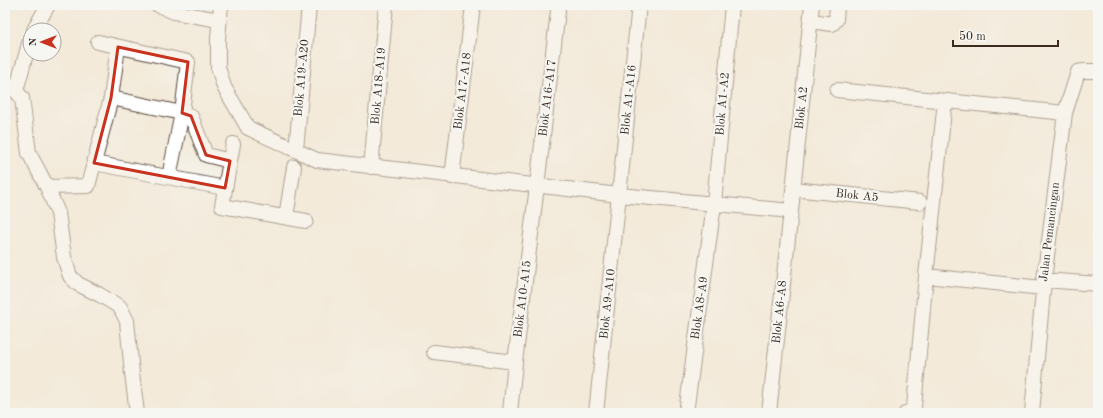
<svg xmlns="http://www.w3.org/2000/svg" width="1103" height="418" viewBox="0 0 1103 418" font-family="'Old Standard TT',serif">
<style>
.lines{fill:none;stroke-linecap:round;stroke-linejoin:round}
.street-casing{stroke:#57473a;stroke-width:16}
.street{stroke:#fff;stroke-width:14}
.marked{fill:none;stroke:#c8321e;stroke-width:3;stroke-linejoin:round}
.labels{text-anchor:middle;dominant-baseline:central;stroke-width:4;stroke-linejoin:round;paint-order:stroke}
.street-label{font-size:12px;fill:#3b2a1e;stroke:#f6f6f2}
</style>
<rect width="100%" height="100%" fill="#f6f6f2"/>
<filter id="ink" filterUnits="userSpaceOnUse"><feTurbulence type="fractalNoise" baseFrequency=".025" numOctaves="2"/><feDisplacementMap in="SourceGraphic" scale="8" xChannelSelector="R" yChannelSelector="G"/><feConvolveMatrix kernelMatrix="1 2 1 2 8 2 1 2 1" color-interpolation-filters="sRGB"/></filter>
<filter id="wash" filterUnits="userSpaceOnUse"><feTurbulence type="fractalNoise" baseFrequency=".012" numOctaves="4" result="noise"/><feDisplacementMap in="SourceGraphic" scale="16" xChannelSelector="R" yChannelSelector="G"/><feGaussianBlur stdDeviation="0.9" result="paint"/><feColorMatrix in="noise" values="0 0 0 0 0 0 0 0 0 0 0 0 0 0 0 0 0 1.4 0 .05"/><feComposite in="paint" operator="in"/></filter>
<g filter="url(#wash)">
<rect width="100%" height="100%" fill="#f3ead9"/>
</g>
<g filter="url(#ink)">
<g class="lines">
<g class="street-casing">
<path id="street" d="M158 5 174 12 219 20
M221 5 218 38V67L224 87 248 128 317 160 619 195 791 211
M811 21 832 24 836 20 837 5
M34 30 48 5
M98 42 188 62 182 113 169 177
M5 83 16 91 22 98 29 153 47 187 58 213 64 257 70 276 78 284 100 295 120 307 127 321 132 373 137 413
M837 90 1065 113
M16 91 30 40
M111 98 182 113 191 116 206 155 230 161
M233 144 222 206 306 221
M296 150 309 5
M94 163 225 188
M371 167 386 5
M452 177 473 5
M47 187 88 186 111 98 118 47
M793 189 920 202
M286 217 294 167
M926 276 1043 288
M1044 280 1098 284
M434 352 515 362
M510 413 515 362 537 186 558 11 557 5
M596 413 639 5
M686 413 714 204 732 5
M769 413 791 211 812 5
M906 413H908L914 407 926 276 945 101
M1032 413 1044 280 1065 113 1078 72 1084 71H1098"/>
</g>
<use href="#street" class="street"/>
</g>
</g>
<path d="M0 0H1103V418H0ZM118 47 188 62 182 113 191 116 206 155 230 161 225 188 94 163 111 98Z" fill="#f3ead9" fill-opacity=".55" fill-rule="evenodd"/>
<path class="marked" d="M118 47 188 62 182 113 191 116 206 155 230 161 225 188 94 163 111 98Z"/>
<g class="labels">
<g class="street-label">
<text transform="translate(302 78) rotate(-85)">Blok A19-A20</text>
<text transform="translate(379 86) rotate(-85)">Blok A18-A19</text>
<text transform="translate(463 91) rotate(-83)">Blok A17-A18</text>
<text transform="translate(548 98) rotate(-83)">Blok A16-A17</text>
<text transform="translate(629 100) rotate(-84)">Blok A1-A16</text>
<text transform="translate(723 104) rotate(-85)">Blok A1-A2</text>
<text transform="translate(802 108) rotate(-84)">Blok A2</text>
<text transform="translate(857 196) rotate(6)">Blok A5</text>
<text transform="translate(1050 232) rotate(-83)">Jalan Pemancingan</text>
<text transform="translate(523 299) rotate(-83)">Blok A10-A15</text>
<text transform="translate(608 304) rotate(-84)">Blok A9-A10</text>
<text transform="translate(700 308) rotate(-82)">Blok A8-A9</text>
<text transform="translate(780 312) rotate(-84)">Blok A6-A8</text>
</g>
</g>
<rect width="1103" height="418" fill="none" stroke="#f6f6f2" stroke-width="20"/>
<g transform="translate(42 42) rotate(270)"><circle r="19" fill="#f6f6f2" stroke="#aba49d"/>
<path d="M0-3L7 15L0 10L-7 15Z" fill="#c8321e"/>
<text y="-6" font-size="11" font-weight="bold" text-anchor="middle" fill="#3b2a1e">N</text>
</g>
<path d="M953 40v6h105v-6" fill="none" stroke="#3b2a1e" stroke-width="2"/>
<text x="959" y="40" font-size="12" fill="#3b2a1e" stroke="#f6f6f2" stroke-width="3" paint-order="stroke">50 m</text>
</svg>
